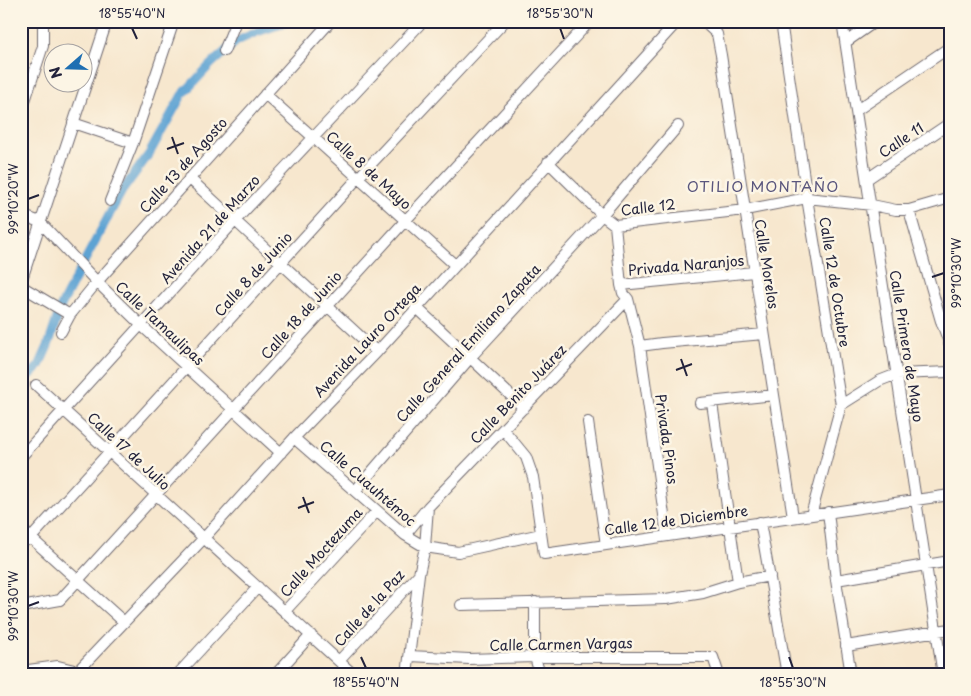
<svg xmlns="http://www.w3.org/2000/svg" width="971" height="696" viewBox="0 0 971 696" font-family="'Playpen Sans',sans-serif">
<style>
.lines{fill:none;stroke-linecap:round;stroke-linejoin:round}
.canal{stroke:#5da3d3;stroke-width:9}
.minor-casing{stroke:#6d676e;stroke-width:12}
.minor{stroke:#fff;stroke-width:10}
.ticks{fill:none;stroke:#22223b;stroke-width:2}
.labels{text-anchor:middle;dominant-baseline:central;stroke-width:5;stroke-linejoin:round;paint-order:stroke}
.street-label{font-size:14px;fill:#22223b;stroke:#fcf5e5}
.neighbourhood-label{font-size:15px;letter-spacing:1px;fill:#5a567d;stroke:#fcf5e5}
.neatline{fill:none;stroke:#22223b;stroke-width:2}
.ticks-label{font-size:12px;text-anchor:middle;fill:#22223b}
</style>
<rect width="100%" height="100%" fill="#fcf5e5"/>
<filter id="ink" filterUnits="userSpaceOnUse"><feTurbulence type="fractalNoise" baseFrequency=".02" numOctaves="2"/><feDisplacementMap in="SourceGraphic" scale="10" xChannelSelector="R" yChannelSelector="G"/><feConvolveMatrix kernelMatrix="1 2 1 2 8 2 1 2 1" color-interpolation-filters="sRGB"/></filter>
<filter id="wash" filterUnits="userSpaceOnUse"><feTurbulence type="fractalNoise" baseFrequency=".0096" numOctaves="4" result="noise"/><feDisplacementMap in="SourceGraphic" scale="20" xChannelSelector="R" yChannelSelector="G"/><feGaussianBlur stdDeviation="1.12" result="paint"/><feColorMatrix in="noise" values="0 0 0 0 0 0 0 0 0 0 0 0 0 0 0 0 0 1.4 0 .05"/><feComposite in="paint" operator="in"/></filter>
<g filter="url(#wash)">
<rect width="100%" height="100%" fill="#f7e7ce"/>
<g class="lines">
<path class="canal" d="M21 384 39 366 48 346 61 306 85 260 122 191 149 154 182 95 211 64 237 41 257 32 291 21"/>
</g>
</g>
<g filter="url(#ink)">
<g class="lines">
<g class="minor-casing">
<path id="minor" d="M703 21 717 34 721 55 793 517
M781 21 807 198 841 405 811 515
M842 21 943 675
M846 42 876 21
M224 51 236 21
M265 94 455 265
M857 110 950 47
M21 113 43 46V21
M73 123 133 143
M548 162 602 215 615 225 621 285 623 293 628 299 640 346 667 536
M189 178 377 352
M867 179 950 123
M110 201 133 143 174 21
M909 210 941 321 950 345
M21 215 40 222 97 282 141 325 281 453
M615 225 745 210 807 198 872 205 896 210H909L950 198
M21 282 107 21
M621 285 754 272
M21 286 70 315
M416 307 524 408
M941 321 950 312
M61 332 70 315 97 282 331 21
M640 346 662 343 764 334
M36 385 354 675
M700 403 774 395
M712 403 738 582
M841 405 879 381 897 374 950 372
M588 422 606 545
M503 429 526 457 533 477 544 554 950 495
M294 438 405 535 425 547 458 552 541 534
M21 457 235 221 423 21
M355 491 470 358 602 215 678 126
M828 512 836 580 851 675
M760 522 787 675
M21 529 124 622
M405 535 428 507 628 299
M21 543 31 538 358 178 505 21
M836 580 950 561
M535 602V657L540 675
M461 605 666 599 703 593 738 582 770 576
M21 607 60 600 405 221 590 21
M285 611 377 511
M846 646 950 629
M410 656 469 659 535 657H713L719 675
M339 661 419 574
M21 671 58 666 78 671
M74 675 204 538 294 438 377 352 678 21
M177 675 258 587
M275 675 311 635
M407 675 419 574 425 547 428 507"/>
</g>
<use href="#minor" class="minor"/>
</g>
</g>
<path class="ticks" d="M132 28 137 39M560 28 564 39M172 137 178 154M167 149 184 143M28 199 39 195M932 277 944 273M681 359 687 376M676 370 692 364M303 497 309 513M298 508 314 502M28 606 39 602M361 657 366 668M789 657 793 668"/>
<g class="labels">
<g class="street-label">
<text transform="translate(901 140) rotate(-34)">Calle 11</text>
<text transform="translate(183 165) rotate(-48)">Calle 13 de Agosto</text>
<text transform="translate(369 170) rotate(42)">Calle 8 de Mayo</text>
<text transform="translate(648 207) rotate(-7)">Calle 12</text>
<text transform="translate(210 229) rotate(-48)">Avenida 21 de Marzo</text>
<text transform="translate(767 264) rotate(81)">Calle Morelos</text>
<text transform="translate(686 265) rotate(-5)">Privada Naranjos</text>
<text transform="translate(253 274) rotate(-48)">Calle 8 de Junio</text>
<text transform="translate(835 282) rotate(81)">Calle 12 de Octubre</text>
<text transform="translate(301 315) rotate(-48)">Calle 18 de Junio</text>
<text transform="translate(160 323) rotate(43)">Calle Tamaulipas</text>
<text transform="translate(367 340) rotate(-47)">Avenida Lauro Ortega</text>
<text transform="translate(468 343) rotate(-48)">Calle General Emiliano Zapata</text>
<text transform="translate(907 346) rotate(81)">Calle Primero de Mayo</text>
<text transform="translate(518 394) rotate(-46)">Calle Benito Juárez</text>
<text transform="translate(667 439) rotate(82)">Privada Pinos</text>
<text transform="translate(129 451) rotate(43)">Calle 17 de Julio</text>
<text transform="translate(368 483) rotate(41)">Calle Cuauhtémoc</text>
<text transform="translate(676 520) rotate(-8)">Calle 12 de Diciembre</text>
<text transform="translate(321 552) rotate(-48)">Calle Moctezuma</text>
<text transform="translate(369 608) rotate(-48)">Calle de la Paz</text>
<text transform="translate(561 644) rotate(-1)">Calle Carmen Vargas</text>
</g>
<g class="neighbourhood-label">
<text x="763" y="185">OTILIO MONTAÑO</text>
</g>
</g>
<rect width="971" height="696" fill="none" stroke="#fcf5e5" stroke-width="55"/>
<g transform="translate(68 68) rotate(250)"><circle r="24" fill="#fcf5e5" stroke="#a5a1a1"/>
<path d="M0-4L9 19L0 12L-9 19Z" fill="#1f6fb2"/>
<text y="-8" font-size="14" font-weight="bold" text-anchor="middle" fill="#22223b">N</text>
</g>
<rect x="28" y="28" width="916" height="640" class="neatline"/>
<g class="ticks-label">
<text x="132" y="18">18°55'40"N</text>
<text x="560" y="18">18°55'30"N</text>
<text transform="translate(14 199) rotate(-90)" y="4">99°10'20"W</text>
<text transform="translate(957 273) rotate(-90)" y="4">99°10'30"W</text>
<text transform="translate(14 606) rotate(-90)" y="4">99°10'30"W</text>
<text x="366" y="687">18°55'40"N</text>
<text x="793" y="687">18°55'30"N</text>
</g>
</svg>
